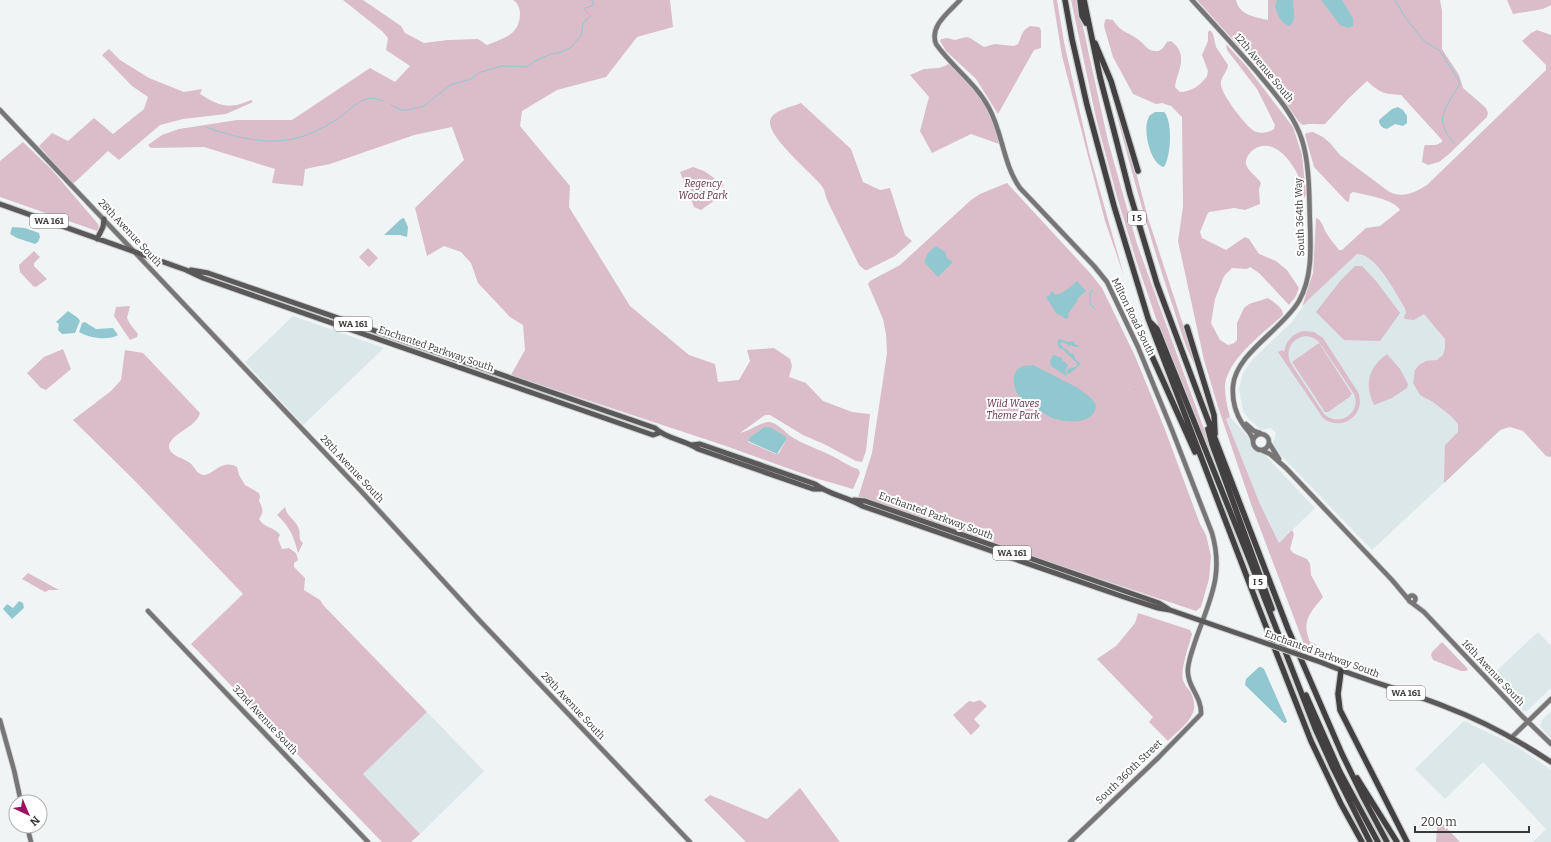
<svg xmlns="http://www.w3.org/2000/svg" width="1551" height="842" viewBox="0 0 1551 842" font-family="Bitter,serif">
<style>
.built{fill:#dbe7e9}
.green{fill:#dbbcc9;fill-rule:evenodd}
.water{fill:#91c8d0}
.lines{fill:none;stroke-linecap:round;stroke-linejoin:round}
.stream{stroke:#91c8d0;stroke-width:1}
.secondary-casing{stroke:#cbcfcf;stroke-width:6}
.primary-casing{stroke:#cbcfcf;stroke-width:7}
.highway-casing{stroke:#cbcfcf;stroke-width:8}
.secondary{stroke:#777576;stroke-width:4.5}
.primary{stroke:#5b5859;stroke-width:5}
.highway{stroke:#434041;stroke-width:5.5}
.primary-bridge-casing{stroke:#cbcfcf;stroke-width:7;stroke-linecap:butt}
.primary-bridge{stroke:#5b5859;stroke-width:5}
.labels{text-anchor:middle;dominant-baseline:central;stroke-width:4;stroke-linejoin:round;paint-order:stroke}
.shield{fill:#fff;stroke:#747474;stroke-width:1}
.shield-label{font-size:9px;font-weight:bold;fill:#383939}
.street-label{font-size:10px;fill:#383939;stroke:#fff}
.park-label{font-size:10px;font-style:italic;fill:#652d48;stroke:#fff}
</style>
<rect width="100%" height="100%" fill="#f0f4f5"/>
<path class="built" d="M1377 235 1533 400 1372 550 1272 446 1276 433 1271 428 1261 430 1248 418 1243 411 1239 389 1243 373 1253 359 1292 322 1307 301Z
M293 316 384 348 303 425 245 362Z
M1230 417 1250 439 1252 449 1258 453H1263L1315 508 1279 543 1260 504 1226 419Z
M1538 632 1551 646V688L1527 711H1524L1491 676Z
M1551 711V739L1540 726 1542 720Z
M427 712 484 771 420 834 363 774Z
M1464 721 1516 746 1551 770V842H1533L1546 829 1483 762 1445 799 1415 769Z"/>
<path class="green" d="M343 0H363L401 26 405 33 424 43 448 40 478 39 487 45C504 38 520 35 520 13 520 8 517 2 513 0H670L673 27 637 37 606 77 557 90 522 111 520 126 570 186 569 207 630 306 689 355 715 364 718 382 739 380 750 361 747 350 774 348 790 359 792 366 789 377 806 383 823 401 852 412 870 414 866 451 862 462 856 461 824 444 803 435 770 415H765L740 433C749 431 760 423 768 422 776 422 783 430 789 435 802 444 816 448 830 455 840 459 847 466 858 469L860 473 853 489 815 478 723 445 511 375 525 350 523 325 510 317 478 283 471 263 461 252 444 246 427 256 415 208 464 160 452 127 414 135 330 164 305 169 303 186 272 183 275 169 204 147 151 148 148 145 162 135 179 129 237 120H292L370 68 395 82 410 66 386 50 388 38 382 31ZM764 427 786 440 779 453 776 454 748 442 750 437Z
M1053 0H1057L1064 42 1089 152 1124 276 1105 221 1062 56Z
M1071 0H1077L1108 141 1137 244 1234 512 1161 333 1137 263 1117 197 1096 118Z
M1197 0H1236C1239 15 1255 17 1268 20V0H1440L1442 11V49L1459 75 1463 88 1486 108 1488 113 1487 117 1448 155 1439 162 1428 165 1422 162 1424 147 1425 145H1436L1442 142V140L1401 95C1384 94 1380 93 1367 81L1349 98 1325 124C1317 125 1311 123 1303 125L1299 122 1273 84Z
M1507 0H1551V5L1543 9 1513 14Z
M1107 19 1113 20C1122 34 1130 32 1140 41 1145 45 1148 51 1155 51 1161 52 1164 47 1167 42L1171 41C1190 56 1177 70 1175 87L1180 92C1191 92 1201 85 1207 76L1208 71 1202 55 1208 41V32L1210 30 1213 34 1216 47 1228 65C1227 73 1220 77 1221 85 1222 95 1245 125 1254 131 1260 134 1269 133 1274 129L1275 125 1257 89 1227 50 1226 45H1227L1247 67 1293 127 1302 155 1306 195 1304 198C1303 193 1303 188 1301 183 1295 164 1274 135 1253 150 1249 153 1245 159 1246 164 1248 172 1257 176 1261 183L1259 189 1260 204 1245 210 1234 208 1209 212 1207 215 1200 232 1202 238 1226 250 1245 237 1249 239 1259 254 1276 261 1287 270 1299 288 1296 296 1289 305 1259 273 1250 267 1247 269 1232 268 1224 276 1215 299 1211 323 1220 340 1228 345 1234 343 1237 340V323L1244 308 1249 304 1268 298C1274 303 1283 307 1283 315 1264 333 1227 359 1225 386 1225 396 1227 407 1230 417L1226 419 1260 504 1279 543 1292 530 1294 534 1290 549 1293 553 1307 559 1310 564 1311 575 1323 597C1310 613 1301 621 1310 642L1317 645 1315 650 1305 647 1252 507 1218 407 1204 360 1178 241 1183 207 1182 117 1171 106 1162 103 1156 104 1133 94 1113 57 1104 26 1105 20Z
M1030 26 1039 27 1041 30V48L1034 50 998 114 976 79 946 51 940 41 941 39 947 38 955 40 966 37 970 38 984 47 995 44 1014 46 1018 44C1022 36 1021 31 1030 26Z
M1537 30 1551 35V456L1549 457 1546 456 1523 431 1510 427 1500 430 1444 483 1445 445 1458 432V424L1451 416 1433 402 1420 395 1413 383 1415 370 1419 365 1426 361 1437 360 1443 355 1445 349V339L1424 314 1414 320 1405 319 1404 316 1406 313 1405 308C1396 294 1376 253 1357 254L1307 301 1302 307 1313 273 1316 218C1323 221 1323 228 1327 234 1330 239 1335 245 1339 250H1342L1366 228 1380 226 1400 210C1394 199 1365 195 1353 192L1350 194 1349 202 1346 201 1314 167 1305 135 1306 133 1313 132 1323 137 1330 143 1340 155 1388 191C1402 199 1414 193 1427 185L1546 70V65L1522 41 1531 33Z
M109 49 120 60 149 78 184 92 202 89 200 94C219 106 229 110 251 100L253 102 226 114 183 119 160 125 119 160 108 151 73 184 39 146 52 133 68 141 94 118 113 134 144 109 148 97 132 86 102 55Z
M949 64C966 81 986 100 994 123 996 130 998 137 999 144L971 134 932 153 920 131 929 97 910 75 924 69 939 68Z
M1109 75 1118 103 1148 218 1194 358 1196 366C1186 352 1177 318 1171 301 1147 229 1127 157 1109 84Z
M801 103 851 149 863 182 880 190 890 188 905 235 912 241 895 256 867 270H865L859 265C849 244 838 223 828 202 825 196 825 189 821 185 810 171 768 138 770 121 772 110 792 107 801 103Z
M23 142 52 170 98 224 99 227 97 231 0 197V161Z
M693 167 704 171 724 185 720 189 718 198 701 210 694 207 680 172Z
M1007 183 1090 273 1102 288 1135 356 1164 427 1200 524 1206 535 1211 556 1209 579 1201 607 1196 611 858 498 872 453 887 353 886 334 883 319 868 284 870 281 900 265 971 200 980 194Z
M368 248 378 258 369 267 359 257Z
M34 251 40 257 34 263V266L47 279 36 287 33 286 20 272 19 265Z
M1355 266H1362L1376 281 1400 313 1380 341 1344 340 1316 312 1341 280Z
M130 306 127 318 130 324 138 334 137 337 130 340 114 316 116 307Z
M1303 331 1314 332 1323 338 1358 392C1367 414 1342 433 1323 418L1278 352 1282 350 1284 352C1286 341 1292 334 1303 331ZM1307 336 1314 338 1319 342 1354 394C1362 413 1339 428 1324 414L1290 362C1285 349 1293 337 1307 336Z
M1319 343 1352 394 1350 395 1351 396 1328 412H1325L1292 362Z
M63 349 71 369 46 390 41 388 27 373 44 357Z
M125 350 143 353 200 413C197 427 170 434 169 446 169 456 184 458 190 463 195 467 196 473 203 475 213 476 221 458 237 467L239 475 245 485 259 493 260 497 259 501C263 508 264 512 259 519 264 528 275 527 280 535L278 539 282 549 289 548 296 553 298 560 294 563V567L305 578 304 590 320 600 324 606 427 712 363 774 420 834 411 842H382L191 644 243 594 134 480 73 420 111 391 121 380Z
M1387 354 1400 369 1408 384 1407 388 1392 398 1374 405C1364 384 1368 368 1387 354Z
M285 507C287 517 296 520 299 529 301 534 297 538 303 543L298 553C294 536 289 526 277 515Z
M28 573 59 590H49L45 592 22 579Z
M1138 613 1190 630 1192 634C1189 645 1180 670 1183 680 1184 685 1189 689 1191 693 1202 716 1182 726 1168 741L1149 722 1153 717 1097 659 1116 646 1135 623Z
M1442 642 1468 669 1466 671H1461L1433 660 1431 655 1432 652Z
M980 700 987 706 974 719 980 726 971 735 953 715 969 701 974 702Z
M800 788 840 842H746L704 800 710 795 767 819Z
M1440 823 1443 824 1460 842H1436L1437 828Z"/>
<path class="water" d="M1277 0H1293C1293 9 1297 19 1290 26 1281 25 1277 13 1275 6Z
M1321 0H1342L1353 18V26L1348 28 1340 25Z
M1398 107 1403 110 1407 116V123L1403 126 1395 124 1387 129C1382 128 1379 125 1379 120L1392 109Z
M1155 112H1164C1173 121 1171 156 1164 167 1150 164 1143 130 1148 119 1149 115 1152 114 1155 112Z
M404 218 408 227 407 237 400 235H384L401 219Z
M12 227 25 228 39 233 40 237 38 242 35 244 17 238 10 234Z
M936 246 945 252 947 258 953 262 938 277 924 262 928 253Z
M1077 281 1086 291 1077 299 1078 300 1068 314 1069 317 1066 319 1056 313 1046 297 1050 295 1051 291 1054 293V295C1061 295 1072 286 1077 281Z
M68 311 78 318 80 321 75 333 62 334 58 330 59 324 56 322Z
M85 322 96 329 113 328 118 335C109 341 88 338 79 332L82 323Z
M1059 339 1068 342 1073 341 1076 345 1079 346V347H1075L1071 345 1069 346 1063 342 1060 344 1063 346V348L1069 351V353L1074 354 1075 359 1081 364 1069 374 1066 372 1068 369 1077 366V363L1062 349 1059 348 1057 342Z
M1054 355 1062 358V361L1065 362 1068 365 1065 372 1067 374 1066 376 1051 366 1050 362 1052 356Z
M1033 365 1078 388 1091 398 1096 405C1095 426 1064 423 1050 417 1042 413 1036 408 1029 403 1027 402 1023 401 1021 399 1014 391 1009 373 1021 367 1024 365 1029 366 1033 365Z
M764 427 772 428 786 437V440L777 454 748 441 750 437Z
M19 601 23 603 24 608 12 619 3 609 7 604 13 608Z
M1259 667H1261L1264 669 1287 721 1286 723H1284L1245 685 1246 679Z"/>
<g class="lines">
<path class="stream" d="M1395 0 1405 17 1424 41 1440 51 1459 81V85C1446 109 1432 118 1454 143
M391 105 401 110H408L424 106 450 85 471 79 481 72 502 66 527 67 535 61 551 54 559 53 570 48 581 36 583 23 591 16 585 10V8L594 5 592 0
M206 127C231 136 260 144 287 140 304 138 321 129 336 120 352 110 362 91 383 101
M1093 290 1090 293V304L1095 309
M1134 390 1135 389"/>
<g class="secondary-casing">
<path id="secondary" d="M960 0C949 12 929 26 936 44 952 67 976 83 989 108 1003 134 1003 164 1020 188L1094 266 1107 282 1138 347 1172 430 1212 533C1224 575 1210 599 1196 639 1193 648 1189 658 1188 668 1186 686 1202 696 1201 714L1158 758 1070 842
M1192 0C1214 24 1236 48 1257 72 1274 93 1294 114 1302 140 1310 165 1309 198 1310 224 1311 250 1312 278 1299 301 1282 330 1236 353 1233 386 1232 399 1235 412 1242 423 1246 430 1252 433 1253 441
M0 110 360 490 480 621 690 842
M1246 424 1254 431 1260 433
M1253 442a8 8 0 1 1 16 0a8 8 0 1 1-16 0Z
M1269 443 1279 459
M1261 450 1270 454 1286 468 1392 580 1408 599
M1408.5 599a3.5 3.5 0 1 1 7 0a3.5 3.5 0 1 1-7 0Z
M1412 603 1424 612 1522 716 1551 744
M148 611 368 842
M0 720 14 770 21 802
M1512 737 1551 699
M27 826 31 842"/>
</g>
<g class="primary-casing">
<path id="primary" d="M0 204 186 270 203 278 653 435 659 433
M97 239 103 227 104 219
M191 270 208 273 655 428C666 439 685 440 698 449L813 489H821
M691 445 700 444 815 484C829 495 848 497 862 506L1124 597 1158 608 1170 610
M854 500 865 501 1159 603 1170 610 1251 638
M1323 663C1363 680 1406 691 1446 707 1483 721 1518 740 1551 762"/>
</g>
<g class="highway-casing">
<path id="highway" d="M1065 0 1072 39 1087 105 1114 206 1148 318 1258 606 1311 741 1341 804 1362 842
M1080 0 1082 16 1086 23
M1084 0 1100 77 1115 135 1130 194 1157 284 1201 402 1288 629 1342 754 1363 797 1387 842
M1095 43 1111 81 1138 171
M1151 323 1157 329 1248 556 1315 728 1333 768 1370 842
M1187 327 1214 415 1215 434
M1142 334 1195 452
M1208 429 1212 444 1272 609
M1341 671 1338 694 1340 710 1407 842
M1306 695 1340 772 1378 842
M1357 778 1397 842"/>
</g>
<use href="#secondary" class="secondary"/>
<use href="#primary" class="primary"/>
<use href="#highway" class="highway"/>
<g class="primary-bridge-casing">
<path id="primary-bridge" d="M1251 638 1323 663"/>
</g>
<use href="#primary-bridge" class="primary-bridge"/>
</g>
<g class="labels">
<g class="shield">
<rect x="1128" y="211" width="18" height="14" rx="3"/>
<rect x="30" y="214" width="38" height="14" rx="3"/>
<rect x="334" y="317" width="38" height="14" rx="3"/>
<rect x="993" y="546" width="38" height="14" rx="3"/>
<rect x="1249" y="575" width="18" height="14" rx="3"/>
<rect x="1387" y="686" width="38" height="14" rx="3"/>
</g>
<g class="shield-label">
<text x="1137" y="218">I 5</text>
<text x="49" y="221">WA 161</text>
<text x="353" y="324">WA 161</text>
<text x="1012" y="553">WA 161</text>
<text x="1258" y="582">I 5</text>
<text x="1406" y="693">WA 161</text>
</g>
<g class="street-label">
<text transform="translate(1264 68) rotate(50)">12th Avenue South</text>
<text transform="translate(1300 217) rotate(-92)">South 364th Way</text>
<text transform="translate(130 233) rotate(47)">28th Avenue South</text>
<text transform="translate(1133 317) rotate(64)">Milton Road South</text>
<text transform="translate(436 349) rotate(19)">Enchanted Parkway South</text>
<text transform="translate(352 469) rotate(47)">28th Avenue South</text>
<text transform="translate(936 516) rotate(20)">Enchanted Parkway South</text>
<text transform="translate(1322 654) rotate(20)">Enchanted Parkway South</text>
<text transform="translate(1493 673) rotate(47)">16th Avenue South</text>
<text transform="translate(573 706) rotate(47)">28th Avenue South</text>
<text transform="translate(265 720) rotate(47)">32nd Avenue South</text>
<text transform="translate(1129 772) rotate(-44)">South 360th Street</text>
</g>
<g class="park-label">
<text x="703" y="184">Regency<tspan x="703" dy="12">Wood Park</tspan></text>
<text x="1013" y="404">Wild Waves<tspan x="1013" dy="12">Theme Park</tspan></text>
</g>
</g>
<g transform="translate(28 814) rotate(136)"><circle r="19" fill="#ffffff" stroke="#afb0b0"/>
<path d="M0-3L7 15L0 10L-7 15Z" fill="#9b1263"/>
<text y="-6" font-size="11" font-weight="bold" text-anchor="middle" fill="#383939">N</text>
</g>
<path d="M1415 826v6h114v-6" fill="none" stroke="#383939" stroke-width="2"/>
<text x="1421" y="826" font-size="12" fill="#383939" stroke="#ffffff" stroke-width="3" paint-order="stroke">200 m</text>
</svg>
